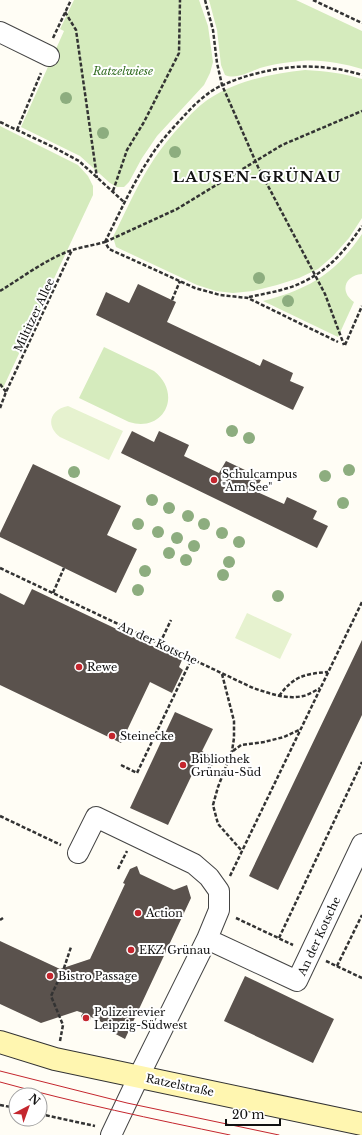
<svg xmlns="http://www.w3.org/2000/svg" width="362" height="1135" viewBox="0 0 362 1135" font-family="'Libre Baskerville',serif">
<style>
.green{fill:#d5ebbd}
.pitch{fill:#e6f2cf}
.building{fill:#5a524d}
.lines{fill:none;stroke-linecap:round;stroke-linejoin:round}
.street-casing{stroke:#444;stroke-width:22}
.secondary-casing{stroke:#333;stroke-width:24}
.path{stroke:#333;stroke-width:2.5;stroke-dasharray:4 2;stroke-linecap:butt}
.street{stroke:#fff;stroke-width:20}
.secondary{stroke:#fff6b0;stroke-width:22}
.tram{stroke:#c4262e;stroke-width:1}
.tree{fill:#8dad7f}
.poi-dot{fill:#c4262e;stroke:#fff;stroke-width:1.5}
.labels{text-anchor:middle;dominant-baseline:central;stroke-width:4;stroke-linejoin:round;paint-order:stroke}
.park-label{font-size:11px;font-style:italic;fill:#2f6b1f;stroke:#fff}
.street-label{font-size:11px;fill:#111;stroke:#fff}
.poi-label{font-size:11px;fill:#111;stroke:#fff;text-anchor:start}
.district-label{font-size:15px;font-weight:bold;letter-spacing:1px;fill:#111;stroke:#fff}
</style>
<rect width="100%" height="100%" fill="#fffdf5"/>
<path class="green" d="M74 0H199L208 26 213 62 210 73 204 85 157 136 142 158 129 182 124 187H117L110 183 80 156 21 127 64 31 60 29Z
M209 0H296L362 31V69C339 62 315 58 291 62 281 63 270 65 260 68 249 72 236 80 225 75L221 65 217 30Z
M305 70C325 71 343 73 362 79V218L349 238 333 256 318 269 299 278 277 285 253 291 233 293 216 291 197 285 116 247 113 237C126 211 138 183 154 159 162 147 171 136 181 125 190 115 200 104 212 97 240 80 274 73 305 70Z
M0 126 78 165 88 176 93 186V195L3 388 0 387Z
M362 234V274C345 275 339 292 354 302L338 337 263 301C309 289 335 274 362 234Z
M104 347 154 371C183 394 164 433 129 422L79 398Z"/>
<path class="pitch" d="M68 406 123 431 109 460 60 437C45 426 50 409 68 406Z
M247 613 292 634 280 659 235 638Z"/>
<path class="building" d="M138 284 176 302 167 322 260 366 263 359 293 373 290 381 304 387 293 410 96 315 106 292 129 303Z
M132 431 154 442 159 431 189 445 184 456 219 473 226 461 262 478 255 491 284 504 287 497 317 511 313 519 328 526 317 548 121 453Z
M33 464 121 506 107 535 137 549 116 593 0 537V533Z
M32 589 182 660 179 667 183 670 172 693 150 682 121 743 0 685V593L24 605Z
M362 640V715L278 890 249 876Z
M175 712 213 729 202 751 215 759 212 766 204 763 199 760 168 825 130 808Z
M137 866 140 874 174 890 187 885 191 898 125 1039 108 1030 110 1026 91 1017 90 1020 87 1021 82 1019 81 1016 83 1013 77 1011 41 1023 0 1004V941L60 969 90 959 125 884 123 883 130 869Z
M245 976 334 1019 313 1063 224 1021Z"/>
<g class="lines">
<g class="street-casing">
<path id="street" d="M0 32 49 56
M78 853 96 817 194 864 209 877 219 891V910L207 939
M111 1135 139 1076 207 939 297 981 362 844"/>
</g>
<g class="secondary-casing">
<path id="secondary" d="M0 1042 55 1059 362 1124"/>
</g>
<path class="path" d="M205 0 213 30 217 63 222 85 258 167 325 294 344 345
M313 0 362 23
M65 12 76 30 97 178
M53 38 71 0
M0 122 53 147 79 161 124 202
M17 130 41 73
M113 191 127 150 144 122 179 53 180 0
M105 242C119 214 132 185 149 159 158 144 171 130 183 117 194 105 208 91 223 85 238 78 256 73 272 70 302 64 333 66 362 75
M105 242 177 209 282 145 362 111
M0 291C23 277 46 259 72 250 82 247 94 245 105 242L109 249 195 288 220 295 248 298 338 342
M249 297C268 293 288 290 305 281 330 269 347 248 362 226
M172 300 180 281
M345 345 362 306
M0 384 6 392
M0 408 6 392 72 250
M0 568 253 688C269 693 286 700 303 696 308 695 315 691 320 688
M53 593 64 568
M160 643 171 620
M222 674 234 721V738L232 751 218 787 213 805 218 824 242 851
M279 696C294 676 304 674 328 672
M233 751 241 745 264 742 284 737 299 730
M121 765 137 773 192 658
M0 816 61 845
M118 869 127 851
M230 876 362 602
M236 918 293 945
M0 920 3 918
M279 938 362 762
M326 961 362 978
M337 966 362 915
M60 1041 63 1025 51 996 64 968 71 947
M0 1105 16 1108
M40 1114 95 1126"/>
<use href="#street" class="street"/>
<use href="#secondary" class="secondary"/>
<path class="tram" d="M0 1071 127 1103 279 1135
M0 1082C76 1103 153 1119 230 1135"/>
</g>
<g class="tree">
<circle cx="66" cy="98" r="6"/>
<circle cx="103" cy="133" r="6"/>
<circle cx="175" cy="152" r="6"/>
<circle cx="259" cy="278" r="6"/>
<circle cx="288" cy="301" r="6"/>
<circle cx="232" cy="431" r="6"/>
<circle cx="249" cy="438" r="6"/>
<circle cx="349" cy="470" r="6"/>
<circle cx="74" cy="472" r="6"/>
<circle cx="325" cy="476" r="6"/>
<circle cx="152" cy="500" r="6"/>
<circle cx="343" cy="503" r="6"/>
<circle cx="169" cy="508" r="6"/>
<circle cx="188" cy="516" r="6"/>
<circle cx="138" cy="524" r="6"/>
<circle cx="204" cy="524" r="6"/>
<circle cx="158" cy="532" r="6"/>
<circle cx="222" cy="533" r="6"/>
<circle cx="177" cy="538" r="6"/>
<circle cx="239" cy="542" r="6"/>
<circle cx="194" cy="546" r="6"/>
<circle cx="169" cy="553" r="6"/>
<circle cx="186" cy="560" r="6"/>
<circle cx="229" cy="562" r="6"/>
<circle cx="145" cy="571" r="6"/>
<circle cx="223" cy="575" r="6"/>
<circle cx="138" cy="590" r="6"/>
<circle cx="278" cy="596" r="6"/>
</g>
<g class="poi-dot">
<circle cx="214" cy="480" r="4"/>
<circle cx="79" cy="667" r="4"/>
<circle cx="112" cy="736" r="4"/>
<circle cx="183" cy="765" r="4"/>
<circle cx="138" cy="913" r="4"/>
<circle cx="131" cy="950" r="4"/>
<circle cx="50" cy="976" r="4"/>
<circle cx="86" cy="1018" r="4"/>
</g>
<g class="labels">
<g class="park-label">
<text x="123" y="71">Ratzelwiese</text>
</g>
<g class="street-label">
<text transform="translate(34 315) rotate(-65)">Miltitzer Allee</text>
<text transform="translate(158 643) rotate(25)">An der Kotsche</text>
<text transform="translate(319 936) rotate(-65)">An der Kotsche</text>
<text transform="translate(180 1085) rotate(12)">Ratzelstraße</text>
</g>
<g class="poi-label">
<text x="222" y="474">Schulcampus<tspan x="222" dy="13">"Am See"</tspan></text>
<text x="87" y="667">Rewe</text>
<text x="120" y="736">Steinecke</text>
<text x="191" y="759">Bibliothek<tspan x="191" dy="13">Grünau-Süd</tspan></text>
<text x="146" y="913">Action</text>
<text x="139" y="950">EKZ Grünau</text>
<text x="58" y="976">Bistro Passage</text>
<text x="94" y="1012">Polizeirevier<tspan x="94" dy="13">Leipzig-Südwest</tspan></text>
</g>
<g class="district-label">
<text x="257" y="176">LAUSEN-GRÜNAU</text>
</g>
</g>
<g transform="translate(28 1107) rotate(41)"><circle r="19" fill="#ffffff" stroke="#a0a0a0"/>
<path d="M0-3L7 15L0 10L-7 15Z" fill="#c4262e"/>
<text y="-6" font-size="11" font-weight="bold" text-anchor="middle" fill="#111111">N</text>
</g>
<path d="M226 1119v6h54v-6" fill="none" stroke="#111111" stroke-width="2"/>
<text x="232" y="1119" font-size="12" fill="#111111" stroke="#ffffff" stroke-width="3" paint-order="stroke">20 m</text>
</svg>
